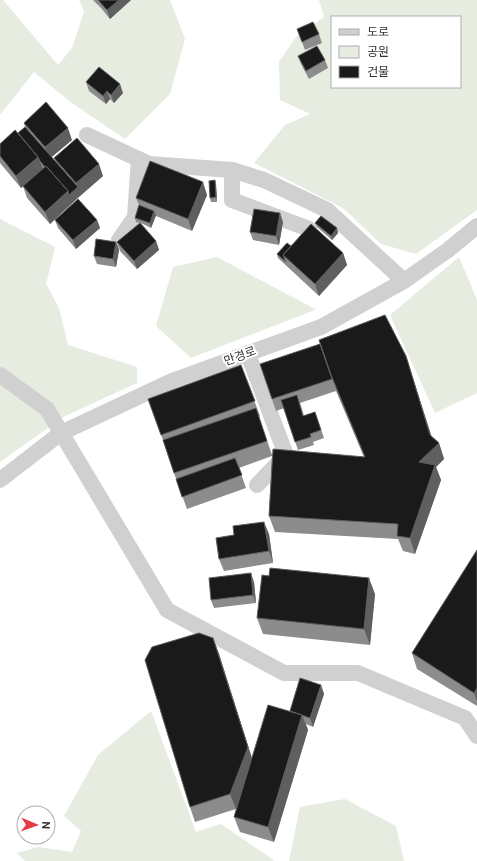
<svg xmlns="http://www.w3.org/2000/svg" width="477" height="861" viewBox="0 0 477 861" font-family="Roboto,'Noto Sans KR',sans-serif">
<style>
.green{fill:#e6ecdf;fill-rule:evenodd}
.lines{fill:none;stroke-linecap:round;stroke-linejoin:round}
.minor{stroke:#d0d0d0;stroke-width:16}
.wall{fill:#8c8c8c}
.shaded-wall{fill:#5f5f5f}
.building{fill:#1a1a1a;stroke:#5f5f5f}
.labels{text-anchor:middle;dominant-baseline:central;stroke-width:4;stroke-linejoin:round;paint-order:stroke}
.street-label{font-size:12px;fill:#333;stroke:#fff}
</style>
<rect width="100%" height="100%" fill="#fff"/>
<path class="green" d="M0 0H3L58 65 72 48 84 11 79 0H170L185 39 170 94 125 139 69 101 34 72 0 115Z
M319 0H477V210L416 254 381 244 343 208 254 163 285 125 310 114 280 100 279 62 296 37 324 17ZM332 17H460V87H332Z
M0 219 55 247 46 284 59 308 68 345 137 367V383L65 416 0 462Z
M217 257 315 309V310L191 358 156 326 173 267Z
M459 257 477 300V393L435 413 390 315Z
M151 711 196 832 221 824 275 861H25L17 853 38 847 72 852 81 831 64 816 98 755Z
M345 799 396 826 404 861H289L300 807Z"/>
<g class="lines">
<path class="minor" d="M87 135 149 164 232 170 264 180 327 210 404 281
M232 170V200L309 229
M119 240 135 217 139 159
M248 354 286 455 257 485
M0 375 47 409 167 610 284 673H358L465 718 477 736
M0 480 61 433 172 381 321 327 404 281 448 250 477 226"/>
</g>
<path class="wall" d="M93 0H131L110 19 101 8Z
M297 29 319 34 322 43 305 50Z
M298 56 325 60 328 68 309 79 301 64Z
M86 82 123 93 114 103 110 99 106 104 89 91Z
M24 123 72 140 52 157 55 161 54 158 103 176 81 195 50 224 27 198 23 186 43 169 21 188 0 163V144L18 133 25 127Z
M216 184 217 202H211L210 198Z
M207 195 192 231 156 216 151 228 141 223 156 241 159 250 137 269 120 251 117 242 140 223 136 222 135 218 139 205 136 198Z
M55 220H97L100 228 76 249 58 228Z
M283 222 279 245 253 240 250 232Z
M315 223 337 228 338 233 332 240 317 227Z
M116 242 119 250 116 267 97 264 94 256Z
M291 246 343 253 347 265 319 296 278 258 277 254Z
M406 356 431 436 439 443 444 459 436 467 441 480 415 554 403 551 398 539 275 532 269 516 272 456 239 468 246 488 187 509 174 473 163 440 148 399 241 365 260 416 259 417 272 455 364 457 336 391 300 403 304 416 315 412 324 438 313 442 314 445 298 450 284 408 276 411 260 364Z
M269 534 273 563 224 571 219 559 234 535Z
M477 550V706L417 669 412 653Z
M254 582 256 603 214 608 211 600Z
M375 594 370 645 263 634 257 618Z
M213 638 219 654 252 758 290 711 321 685 324 694 313 727 306 724 308 730 274 842 240 832 234 817 236 809 195 822 190 807Z"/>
<path class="shaded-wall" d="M119 0H131L110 19 107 10Z
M120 84 123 93 114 103 111 95Z
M107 91 110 99 106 104 103 96Z
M68 128 72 140 49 159 45 147Z
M38 157 43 169 21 188 16 176Z
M99 164 103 176 72 203 69 195 78 187 76 183Z
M215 180 216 184 217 202 216 197Z
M203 182 207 195 192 231 188 219Z
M68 191 72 203 50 224 45 212Z
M154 211 156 215 151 228 150 223Z
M280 213 283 222 279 245 276 236Z
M97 220 100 228 76 249 73 240Z
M337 228 338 233 332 240 331 236Z
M156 241 159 250 137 269 134 261Z
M116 242 119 250 116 267 113 259Z
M343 253 347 265 319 296 315 284Z
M406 356 411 372 435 447 439 443 444 459 436 467 441 480 415 554 410 538 419 462Z
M264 522 269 534 273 563 269 551Z
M251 573 254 582 256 603 253 595Z
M369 578 375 594 370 645 364 629Z
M213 638 219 654 253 762 236 809 230 794Z
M321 685 324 694 313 727 310 718Z
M477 688V701L474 693Z
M302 715 308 730 274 842 268 827Z"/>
<path class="building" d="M98 0H119L107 10Z
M313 22 319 34 302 42 297 29Z
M317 46 325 60 306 71 298 56Z
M99 67 120 84 111 95 107 91 103 96 86 82Z
M46 102 68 128 45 147 24 123Z
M25 127 78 187 69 195 68 191 46 166 45 167 40 161 38 157 18 133Z
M15 130 38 157 16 176 0 156V144Z
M77 138 99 164 76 183 54 158Z
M150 161 203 182 188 219 136 198Z
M46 166 68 191 45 212 23 186Z
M215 180 216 197 210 198 209 181Z
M78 199 97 220 73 240 55 220Z
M139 205 154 211 150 223 135 218Z
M254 209 280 213 276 236 250 232Z
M321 216 337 228 331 236 315 223Z
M140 223 156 241 134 261 117 242Z
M311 224 343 253 315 284 283 255Z
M96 239 116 242 113 259 94 256Z
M287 243 291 246 283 255 286 262 277 254Z
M385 315 406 356 430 435 439 443 419 462 435 465 410 538 397 536 398 524 269 516 273 449 365 457 331 375 319 340Z
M320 344 332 379 272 399 260 364Z
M241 365 255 401 161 435 148 399Z
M297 395 303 416 315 412 321 430 310 434 311 437 295 442 281 400Z
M256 408 267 441 174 473 163 440Z
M235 458 242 475 182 497 176 479Z
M264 522 269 551 219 559 216 538 234 535 233 526Z
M477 550V688L474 693 412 653Z
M270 568 369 578 364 629 257 618 262 575 269 576Z
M251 573 253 595 211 600 209 578Z
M199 633 213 638 248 747 230 794 190 807 145 660 152 647Z
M300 678 321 685 310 718 290 711Z
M268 705 302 715 268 827 234 817Z"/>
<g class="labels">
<g class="street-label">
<text transform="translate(240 356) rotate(-20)">만경로</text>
</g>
</g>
<rect x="331" y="16" width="130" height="72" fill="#ffffff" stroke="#adadad"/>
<rect x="339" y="29" width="20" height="6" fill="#d0d0d0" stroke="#adadad"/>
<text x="367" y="36" font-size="12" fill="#333333">도로</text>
<rect x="339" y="46" width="20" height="12" fill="#e6ecdf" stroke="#adadad"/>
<text x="367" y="56" font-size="12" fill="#333333">공원</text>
<rect x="339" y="66" width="20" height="12" fill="#1a1a1a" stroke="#adadad"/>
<text x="367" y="76" font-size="12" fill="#333333">건물</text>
<g transform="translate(36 825) rotate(92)"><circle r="19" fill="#ffffff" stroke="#adadad"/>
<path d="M0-3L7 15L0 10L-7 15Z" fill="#e63946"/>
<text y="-6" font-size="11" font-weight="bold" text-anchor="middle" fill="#333333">N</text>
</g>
</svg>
